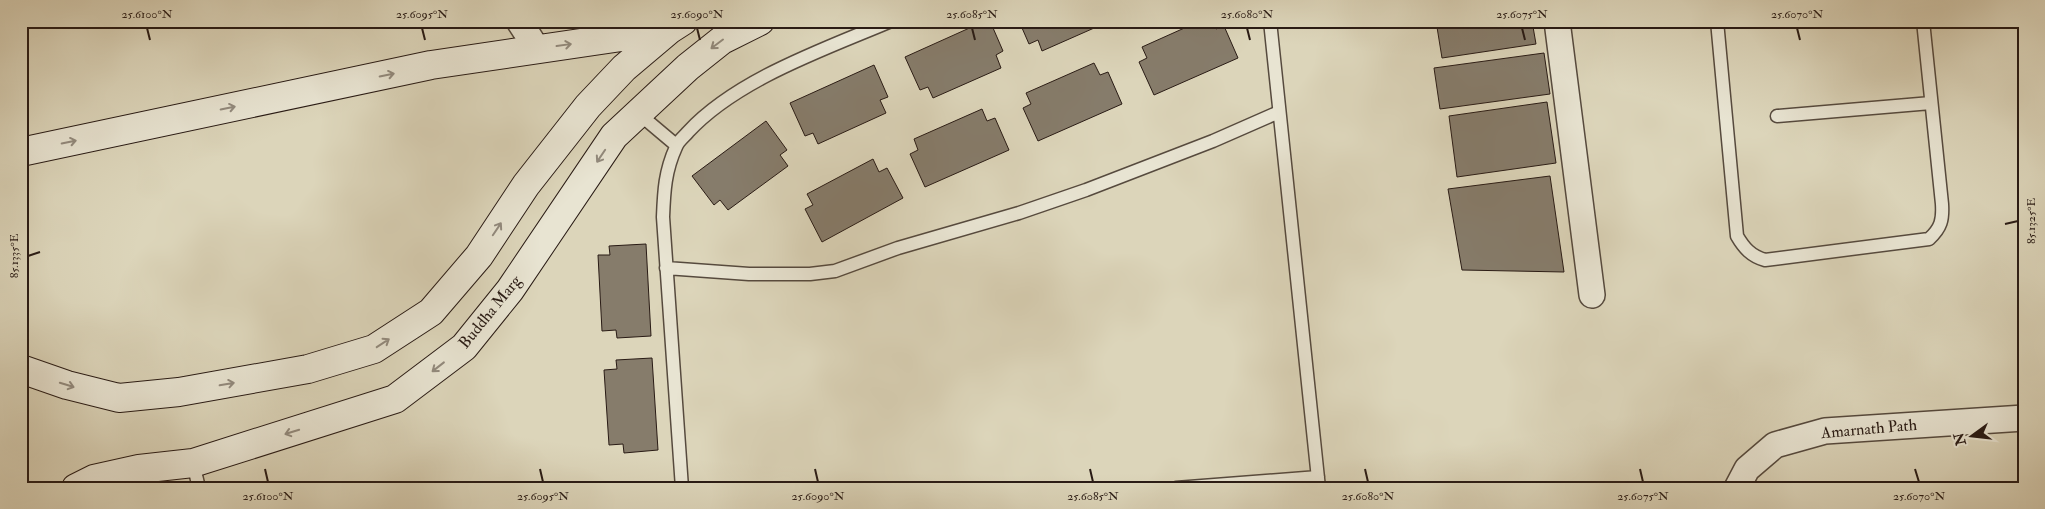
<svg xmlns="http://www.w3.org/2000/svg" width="2045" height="509" viewBox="0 0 2045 509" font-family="'IM FELL Double Pica',serif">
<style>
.building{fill:#867c6b;stroke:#291b15}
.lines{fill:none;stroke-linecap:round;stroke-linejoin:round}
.lane-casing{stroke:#564a3e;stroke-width:15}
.street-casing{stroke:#564a3e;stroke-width:28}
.secondary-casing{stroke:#291b15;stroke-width:30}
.lane{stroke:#e8e4d2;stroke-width:12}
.street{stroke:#e8e4d2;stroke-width:25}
.secondary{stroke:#e8e4d2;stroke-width:28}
.oneway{stroke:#928a7d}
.ticks{fill:none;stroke:#291b15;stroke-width:2}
.labels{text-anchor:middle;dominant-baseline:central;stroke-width:4;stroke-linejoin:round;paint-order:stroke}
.street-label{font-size:16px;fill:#291b15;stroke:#e8e4d2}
.neatline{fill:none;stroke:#291b15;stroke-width:2}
.ticks-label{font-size:12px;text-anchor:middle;fill:#291b15}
</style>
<rect width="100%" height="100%" fill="#dcd5ba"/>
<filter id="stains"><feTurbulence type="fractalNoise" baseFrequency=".004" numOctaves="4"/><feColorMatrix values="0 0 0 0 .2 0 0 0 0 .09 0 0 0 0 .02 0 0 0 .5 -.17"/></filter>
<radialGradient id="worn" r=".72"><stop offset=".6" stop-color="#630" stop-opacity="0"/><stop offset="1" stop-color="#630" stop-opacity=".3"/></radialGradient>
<path class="building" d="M985 21H990L1003 51 996 55 1001 68 933 98 928 87 920 90 905 57Z
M1019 21H1110L1042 51 1038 40 1029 44Z
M1200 21H1212L1216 29 1224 26 1238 58 1154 95 1139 62 1147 58 1142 47Z
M1436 21H1532L1536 44 1442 58Z
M1544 53 1550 94 1440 109 1434 68Z
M1094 63 1100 75 1108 72 1122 104 1038 141 1023 108 1031 104 1026 93Z
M874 65 888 97 880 100 886 113 818 144 813 133 805 136 790 103Z
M1547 102 1556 163 1457 177 1449 116Z
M982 109 987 121 995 118 1009 150 925 187 910 154 918 150 914 139Z
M766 121 787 150 780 155 788 166 728 210 720 200 714 205 692 176Z
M873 159 879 172 887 168 903 198 822 242 805 209 813 205 807 194Z
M1550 176 1564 272 1462 270 1448 189Z
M646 244 651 336 617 338 616 330 602 331 598 255H610L609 246Z
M652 358 658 450 624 453 623 444 609 445 604 370 617 369 616 360Z"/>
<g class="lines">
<g class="lane-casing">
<path id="lane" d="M1270 21 1319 488
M1717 21 1737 236C1744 248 1751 256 1765 260L1929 239C1941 228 1943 220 1942 204L1923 21
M638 113 676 145
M1777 116 1931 103
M666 268 749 274H810L835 271 898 248 1019 213 1086 190 1213 141 1279 112
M193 463 199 488
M682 488 663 217C664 191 665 171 676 147 678 141 684 137 688 132 737 79 825 49 891 21
M1176 488 1318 477"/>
</g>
<g class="street-casing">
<path id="street" d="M519 21 537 49
M1557 21 1592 295
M1737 488 1747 469 1775 445 1825 431 2024 418"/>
</g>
<g class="secondary-casing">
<path id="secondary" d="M21 152 431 65 669 30
M21 369 67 385 119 398 179 392 308 369 374 349 431 312 479 256 526 185 588 106 624 68 669 30 683 21
M76 488 94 479 139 469 193 463 395 399 464 347 510 290 614 136 688 67 722 40 760 21"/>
</g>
<use href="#lane" class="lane"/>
<use href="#street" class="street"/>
<use href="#secondary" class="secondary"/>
</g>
<defs><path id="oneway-shaft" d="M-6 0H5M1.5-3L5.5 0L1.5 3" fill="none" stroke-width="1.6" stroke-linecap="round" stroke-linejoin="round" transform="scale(1.25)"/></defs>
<g class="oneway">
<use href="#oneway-shaft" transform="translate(717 44) rotate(143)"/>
<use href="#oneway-shaft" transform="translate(564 45) rotate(-8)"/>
<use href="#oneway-shaft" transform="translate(387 75) rotate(-12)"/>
<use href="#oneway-shaft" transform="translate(228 108) rotate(-12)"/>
<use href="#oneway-shaft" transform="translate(69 142) rotate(-12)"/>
<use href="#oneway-shaft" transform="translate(601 156) rotate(124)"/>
<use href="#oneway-shaft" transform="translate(497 229) rotate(-56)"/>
<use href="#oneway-shaft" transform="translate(383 343) rotate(-33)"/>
<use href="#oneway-shaft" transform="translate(438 367) rotate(142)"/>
<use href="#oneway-shaft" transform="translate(227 384) rotate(-10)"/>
<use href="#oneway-shaft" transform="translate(67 385) rotate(17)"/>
<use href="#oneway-shaft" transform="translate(292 432) rotate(163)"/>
</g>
<path class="ticks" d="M147 28 150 40M422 28 425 40M697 28 700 40M972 28 975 40M1247 28 1250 40M1522 28 1525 40M1797 28 1800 40M2005 224 2018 221M28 256 40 252M265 469 268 482M540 469 543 482M815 469 818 482M1090 469 1093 482M1365 469 1368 482M1640 469 1643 482M1915 469 1919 482"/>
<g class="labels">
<g class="street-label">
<text transform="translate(490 312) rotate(-51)">Buddha Marg</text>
<text transform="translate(1869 429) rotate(-5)">Amarnath Path</text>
</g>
</g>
<rect width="2045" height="509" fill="none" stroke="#dcd5ba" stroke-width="55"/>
<g transform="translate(1972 436) rotate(255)" stroke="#e8e4d2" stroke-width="4" paint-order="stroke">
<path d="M0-4L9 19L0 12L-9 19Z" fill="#291b15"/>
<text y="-8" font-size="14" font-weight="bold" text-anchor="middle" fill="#291b15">N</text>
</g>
<rect x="28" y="28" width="1990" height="454" class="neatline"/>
<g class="ticks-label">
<text x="147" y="18">25.6100°N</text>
<text x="422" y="18">25.6095°N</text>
<text x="697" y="18">25.6090°N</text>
<text x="972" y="18">25.6085°N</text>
<text x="1247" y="18">25.6080°N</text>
<text x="1522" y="18">25.6075°N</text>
<text x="1797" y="18">25.6070°N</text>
<text transform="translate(2031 221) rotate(-90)" y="4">85.1325°E</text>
<text transform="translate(14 256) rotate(-90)" y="4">85.1335°E</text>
<text x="268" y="500">25.6100°N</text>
<text x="543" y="500">25.6095°N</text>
<text x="818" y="500">25.6090°N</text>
<text x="1093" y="500">25.6085°N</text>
<text x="1368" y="500">25.6080°N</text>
<text x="1643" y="500">25.6075°N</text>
<text x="1919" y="500">25.6070°N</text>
</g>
<rect width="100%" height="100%" filter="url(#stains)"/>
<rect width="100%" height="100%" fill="url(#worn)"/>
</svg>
